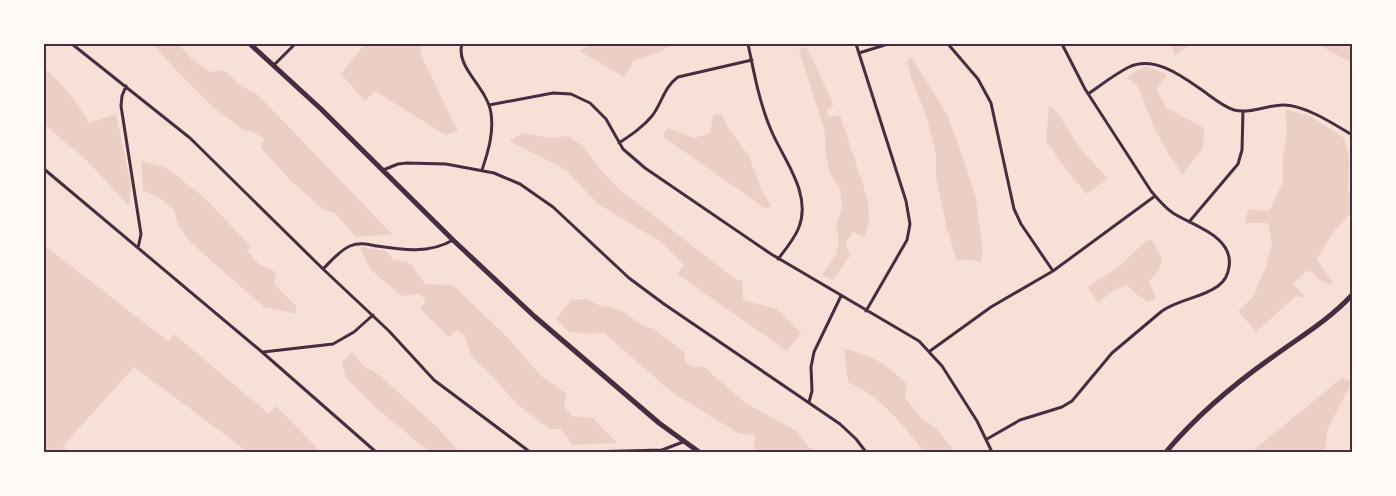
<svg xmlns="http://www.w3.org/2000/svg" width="1396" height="496" viewBox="0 0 1396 496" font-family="Commissioner,sans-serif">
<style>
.green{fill:#ebcfc5}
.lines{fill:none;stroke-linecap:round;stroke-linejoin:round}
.minor{stroke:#4a2c40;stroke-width:3}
.secondary{stroke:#4a2c40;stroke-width:5}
.neatline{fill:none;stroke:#4a2c40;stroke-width:2}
</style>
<rect width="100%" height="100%" fill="#f7e1d7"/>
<path class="green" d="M153 44H180L179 45 192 59 210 72 224 70 243 87 258 95 392 234 356 237 335 213 324 210 290 180 261 148 264 139 252 131 242 130C235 121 226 118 218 111 195 91 173 67 153 44Z
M365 44H424L420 53 458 131 445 135 375 91 365 101 341 74Z
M592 44H676L654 54 634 60 624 77 579 51Z
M1171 44H1192L1175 55Z
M1317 44H1352V63Z
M806 46 834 105 826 110 829 117 840 115 868 200 869 222 865 237 853 232 846 243 850 256 833 280 822 275 836 255 839 241 836 223 842 208 840 189 830 174 825 151V132L799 50Z
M911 57 947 114 963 158 976 198 983 254 981 262 966 259 957 261 947 229 936 177V156L932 136 923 107 913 84 907 62Z
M1146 66 1167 75 1156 90 1167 108 1204 128 1203 148 1182 175 1177 165 1169 155 1154 128 1138 86 1127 78 1133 73Z
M44 68C63 84 77 101 89 123L116 114 131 184 129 206 86 160 44 124Z
M1049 106 1057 112 1080 148 1108 179 1086 194 1065 168 1046 141Z
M1285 109 1310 116 1344 138 1349 157 1348 190 1352 195V212L1334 231 1317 259 1334 285 1321 281 1309 270 1293 283 1306 298 1296 296 1256 332 1238 311 1253 297 1265 269 1272 243 1268 223H1245L1248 209 1269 211 1283 182V157L1287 133Z
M722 114 729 129 749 156 762 191 771 206 766 209 662 136 668 128 694 138 710 133 713 115Z
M522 133 550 138 568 136 583 146 599 168 621 191 644 208 735 279 743 281V300L777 309 801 333 787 351 677 274 684 265 661 242 598 204 566 170 509 141Z
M141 161 167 168 178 177 205 198 251 247 247 251 260 265 276 272 274 284 296 306 297 314 264 307 190 242 179 227 174 210 161 199 143 190Z
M1152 240C1164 259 1166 264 1149 281L1156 299 1148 302 1136 294 1127 285 1116 289 1098 303 1088 287 1117 268 1146 241Z
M44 245 168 341 174 334 269 414 276 406 321 452H248L134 367 63 446 69 452H44Z
M360 247 387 251 393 260 410 263 425 284 453 285 508 338 541 376 566 393 564 406 572 416 593 418 617 443 573 445 561 429H550L517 404 491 375 471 356 465 336 458 330 449 337 420 309 426 301 420 294 402 296 371 270Z
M587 299 598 305 610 307 624 312 642 325 654 329 684 352 685 362 693 367 703 366 744 402 796 431 810 448 817 452H755L754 451 755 435 738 433 673 393 604 333 591 334 569 332 556 319 571 300Z
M844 349C873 355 886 364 907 384L905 398 922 419 937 429 955 452H924C908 432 891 409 869 394 863 390 855 386 848 382Z
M352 352 363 366 378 374 436 426 460 452H431L421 445 376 408 346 378 342 362Z
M1342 378 1352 382 1328 428 1325 452H1251Z"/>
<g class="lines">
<path class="minor" d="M72 44 190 138 323 269 389 331 434 380 530 452
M462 44C455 67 487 87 491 113 494 133 488 152 482 170
M748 44C754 72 759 102 771 130 783 159 812 193 799 227 795 238 786 249 778 259
M856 44 906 201 910 224 907 240 866 311
M948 44 978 79 991 103 1014 209 1021 224 1053 271
M859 53 888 44
M274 65 295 44
M126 86 122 96 121 106 141 234 138 248
M1088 94C1101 85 1115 74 1129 67 1154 55 1182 76 1202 90 1212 97 1222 106 1234 110 1251 114 1267 105 1283 105 1305 105 1334 124 1352 135
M489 105 553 93 571 94 590 103 606 119 623 149 645 168 771 254 919 341 942 366 977 421 992 452
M619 143C631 135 643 127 652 116 662 103 664 87 678 77L752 60
M44 169 262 352 376 452
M383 170 398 164 407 163 446 164 494 173 520 184 553 207 629 278 664 304 840 424 856 439 866 452
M1189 222 1238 164 1242 150 1243 111
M323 269C331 261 339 251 350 246 359 242 367 244 376 246 403 250 429 254 453 240
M930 351 991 307 1053 271 1155 196
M263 352 333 344 354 332 373 315
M809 402 812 391 811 367 814 352 841 296
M987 439 1020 420 1062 407 1072 401 1112 353 1162 311C1179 299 1202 298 1218 286 1225 281 1228 275 1229 267 1234 236 1193 226 1173 213 1164 207 1158 199 1151 191L1085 89 1062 44
M586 452 662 450 683 442"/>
<path class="secondary" d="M250 44 321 109 453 240 534 316 659 423 699 452
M1166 452C1197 415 1234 384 1274 356 1300 337 1330 319 1352 295"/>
</g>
<rect width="1396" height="496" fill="none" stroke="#fffaf5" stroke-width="90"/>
<rect x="45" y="45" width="1306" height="406" class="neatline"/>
</svg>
